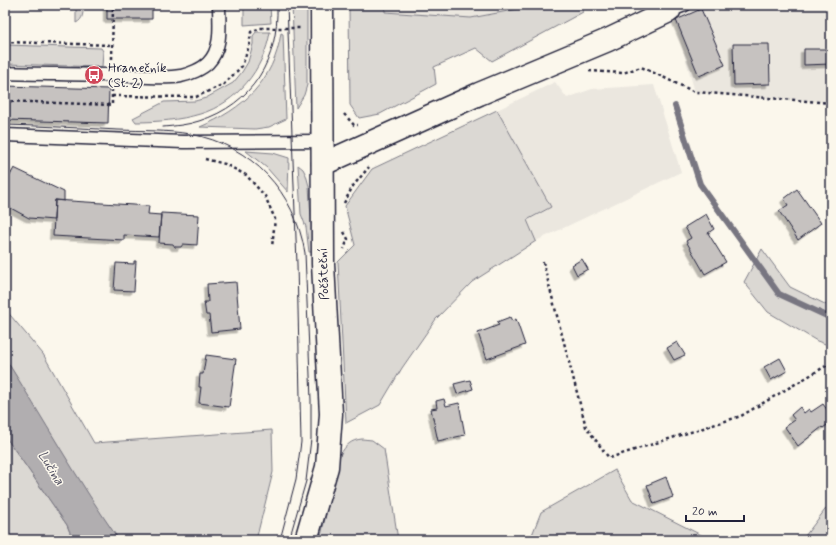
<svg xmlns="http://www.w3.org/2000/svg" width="836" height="545" viewBox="0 0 836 545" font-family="Mynerve,sans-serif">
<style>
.built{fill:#ebe7df}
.green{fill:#dbd8d3;stroke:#7e7d87}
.water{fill:#b1aeb0;stroke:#787681}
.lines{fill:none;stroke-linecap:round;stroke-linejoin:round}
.stream{stroke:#787681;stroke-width:6}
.building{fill:#c6c2c0;stroke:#22223b;filter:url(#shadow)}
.service-casing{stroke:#22223b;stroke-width:15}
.minor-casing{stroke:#22223b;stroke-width:25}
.tertiary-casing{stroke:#22223b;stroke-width:25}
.path{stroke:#22223b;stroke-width:2.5;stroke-dasharray:3 3;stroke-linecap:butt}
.service{stroke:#fbf7ec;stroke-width:12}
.minor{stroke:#fbf7ec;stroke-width:22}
.tertiary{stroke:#fbf7ec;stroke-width:22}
.tram{stroke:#22223b;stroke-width:1}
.labels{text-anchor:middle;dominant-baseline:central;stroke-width:3;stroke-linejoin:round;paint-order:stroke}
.poi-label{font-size:13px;fill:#22223b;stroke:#fbf7ec;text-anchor:start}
.street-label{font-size:13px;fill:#22223b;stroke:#fbf7ec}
.water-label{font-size:14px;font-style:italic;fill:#545364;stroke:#fbf7ec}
</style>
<defs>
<filter id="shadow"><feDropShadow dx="-3.5" dy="3.5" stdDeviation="0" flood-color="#0004"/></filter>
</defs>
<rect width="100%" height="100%" fill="#fbf7ec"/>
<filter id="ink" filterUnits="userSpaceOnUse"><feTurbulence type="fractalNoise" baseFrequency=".025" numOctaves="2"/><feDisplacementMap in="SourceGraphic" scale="8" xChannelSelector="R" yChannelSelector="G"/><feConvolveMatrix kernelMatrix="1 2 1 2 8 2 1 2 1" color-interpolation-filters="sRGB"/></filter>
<g filter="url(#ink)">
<path class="built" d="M385 5H540L471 18 385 12Z
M670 5H831V103L695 92Z
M555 82 567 98 592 89 654 85 681 172 536 241 527 220 551 207 497 110Z"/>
<path class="green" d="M5 5H83C83 12 84 19 76 23V9L5 7Z
M244 5H270L271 23 244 25Z
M292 5H307V85L304 95 296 108Z
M349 5H385V12L471 18 540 5H583V12L492 61 476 48 434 67 436 84 380 114 359 118 350 105Z
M256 32H270C264 69 237 103 200 114 180 120 157 122 136 122L133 118 164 102 195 101 206 98 233 83 242 72 248 62 253 44V36Z
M281 33 283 34 286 119 269 127 255 129 200 127C243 109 274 81 281 33Z
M5 45 101 48 103 51 102 67 5 64Z
M497 110 551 207 527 220 536 241 472 282 436 319 402 368 380 405 346 423 338 262 355 245 345 206 372 169Z
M246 151 273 153 289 158 288 192 267 168Z
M298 165 303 169 306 175 309 186 313 252H309L306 227 301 214Z
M762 249 790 287 831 307V346L817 341 768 312 744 282Z
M5 309 43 354 94 443 272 430 273 472 256 540H119L99 512 65 457 5 358Z
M5 436 67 525 73 540H5Z
M362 439 372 440 384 449 398 540H320L340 455C346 445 351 440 362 439Z
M615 470 632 500 711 540H530L541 512Z
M831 502V540H802Z"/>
<path class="water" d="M5 358C43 418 78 481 119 540H73L67 525 5 436Z"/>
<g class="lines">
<path class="stream" d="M675 106 700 184 779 294 831 318"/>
</g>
<path class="building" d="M107 5H152V19H107Z
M701 9 725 65 699 76 676 20Z
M733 44H769L770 84 734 85Z
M804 49H831V64L804 65Z
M5 86 109 89 108 123 5 120Z
M14 168 64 192V201L55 200 54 220 29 218 5 205V183H6Z
M797 189 821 223 798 240 779 211 788 205 784 199Z
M55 200 149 206 148 214 161 215 159 237 124 235V240L53 236Z
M161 213 199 215 197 245 183 244 181 247H175L173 244 159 243Z
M706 214 714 229 708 233 726 262 705 274 686 241 691 238 685 227Z
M582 259 588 269 577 275 572 265Z
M134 261H136L134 291 114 290 116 263 134 264Z
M236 282 240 329 211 332 209 315H206L204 302H208L207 284Z
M510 317 512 321 516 319 525 345 487 359 478 333 499 325 497 322Z
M677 342 685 355 674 360 667 348Z
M206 355 236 359 229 407 199 403 201 387H199L200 374H203Z
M780 358 787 371 771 380 764 367Z
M470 380 473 389 457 394 454 384Z
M444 399 446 406 459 403 465 435 438 441 431 409 437 408 436 401Z
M823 404 831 415V422L823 428 822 427 798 446 785 427 795 420 791 415 800 407 804 413 809 409 811 412Z
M666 477 673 497 654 504 647 485Z"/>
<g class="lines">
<g class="service-casing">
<path id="service" d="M669 11 685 5
M5 73C40 74 76 74 111 75 134 75 158 80 181 76 190 74 202 69 208 63 223 48 219 24 219 5
M5 135 183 142 323 141"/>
</g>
<g class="minor-casing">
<path id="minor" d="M323 164 479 94 608 40 669 11"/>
</g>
<g class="tertiary-casing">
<path id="tertiary" d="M306 540 327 467 331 414 323 264 322 5"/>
</g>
<path class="path" d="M5 42 112 45
M112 59 113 5
M589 71 623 73 641 67 695 92 831 103
M112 96 196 97 224 84 242 66 249 46 251 32 260 28H302
M5 101 112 105V90
M344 114 354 125H358
M205 159 225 164 246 175 265 196 275 219 272 247
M344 203 353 186 369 167
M344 232 348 239 344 249
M543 262 586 427 609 458 741 416 831 363"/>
<use href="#service" class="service"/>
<use href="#minor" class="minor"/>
<use href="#tertiary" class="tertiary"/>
<path class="tram" d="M5 125C43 126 80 128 118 130 142 131 167 130 190 134 252 145 295 192 305 253L311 400V439L306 481 289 540
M163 127C175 126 187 125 199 121 253 104 279 59 277 5
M280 540 296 479 301 442 297 264 287 5"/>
</g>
</g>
<defs>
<g id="bus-disc" transform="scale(1)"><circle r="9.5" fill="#d1495b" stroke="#fbf7ec"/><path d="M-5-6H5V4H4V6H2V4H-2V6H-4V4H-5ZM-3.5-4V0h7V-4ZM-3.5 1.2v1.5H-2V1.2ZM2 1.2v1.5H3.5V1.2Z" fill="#fff"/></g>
</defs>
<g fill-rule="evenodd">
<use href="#bus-disc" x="94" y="75"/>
</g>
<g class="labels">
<g class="poi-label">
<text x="108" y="68">Hranečník<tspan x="108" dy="15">(St. 2)</tspan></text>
</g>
<g class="street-label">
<text transform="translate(324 274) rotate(-92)">Počáteční</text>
</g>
<g class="water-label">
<text transform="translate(51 468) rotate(58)">Lučina</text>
</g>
</g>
<rect width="836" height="545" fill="none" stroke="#fbf7ec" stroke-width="20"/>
<rect x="10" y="10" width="816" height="525" fill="none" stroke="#22223b" stroke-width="1.5" filter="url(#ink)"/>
<path d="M686 515v6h58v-6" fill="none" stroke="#22223b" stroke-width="2"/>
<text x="692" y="515" font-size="12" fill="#22223b" stroke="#fbf7ec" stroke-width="3" paint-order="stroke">20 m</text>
</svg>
